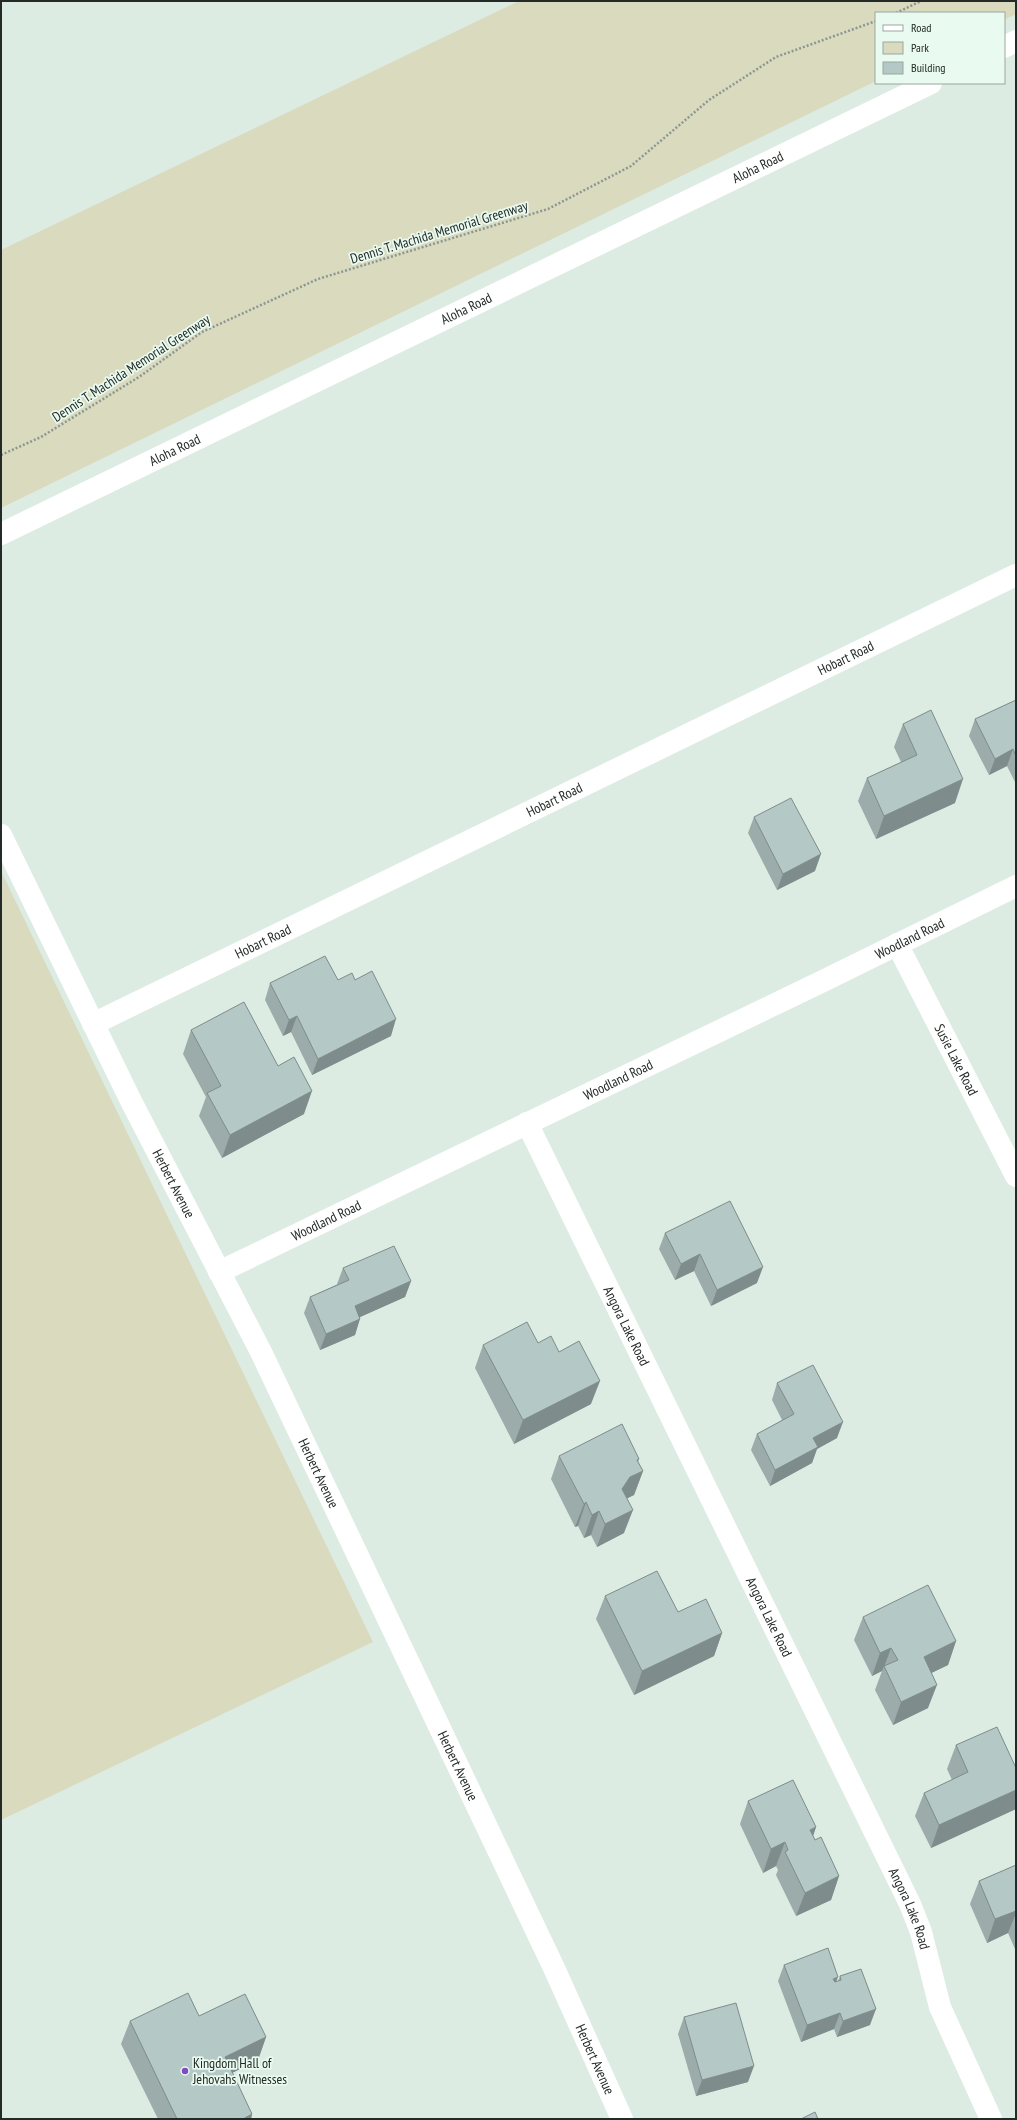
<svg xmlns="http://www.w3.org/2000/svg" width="1017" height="2120" viewBox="0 0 1017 2120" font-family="'PT Sans Narrow',sans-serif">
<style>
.green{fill:#dadabf}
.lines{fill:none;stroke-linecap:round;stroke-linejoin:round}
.path{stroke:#8b9790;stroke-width:2.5;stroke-dasharray:2 2;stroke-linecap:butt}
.minor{stroke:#fff;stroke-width:22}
.wall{fill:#9bacaa}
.shaded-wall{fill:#7e8c8b}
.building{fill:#b4c8c6;stroke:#7e8c8b}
.poi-dot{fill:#7d4bc2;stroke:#e9faf0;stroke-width:1.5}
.labels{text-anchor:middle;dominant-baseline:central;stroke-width:3.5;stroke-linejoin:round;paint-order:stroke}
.street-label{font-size:14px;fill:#242a27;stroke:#e9faf0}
.poi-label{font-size:14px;fill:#242a27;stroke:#e9faf0;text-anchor:start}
</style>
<rect width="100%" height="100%" fill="#dcece3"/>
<path class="green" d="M519 1H1016V14L1004 20V13H876V81L1 508V250Z
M1 871 373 1642 1 1820Z"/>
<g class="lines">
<path class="path" d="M896 13 921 1
M1 455 41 437 139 377 202 332 318 279 548 209 631 166 709 100 776 57 876 21"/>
<g class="minor">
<path d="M1004 47 1016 41"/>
<path id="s1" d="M1 534 931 83"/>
<path id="s2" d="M1 835 132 1103 261 1352 554 1968 622 2119"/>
<path id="s3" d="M897 944 1016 1176"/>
<path id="s4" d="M93 1024 1016 575"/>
<path id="s5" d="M527 1123 910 1904 921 1932 940 2007 991 2119"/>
<path id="s6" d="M219 1272 821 982 1016 886"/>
</g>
</g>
<path class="wall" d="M1016 700V784L1007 766 989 775 969 736 975 719Z
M903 724 955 803 876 839 858 801 867 778 901 762 894 747Z
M754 817 815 871 777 890 748 833Z
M355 980 391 1036 312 1075 291 1032 283 1036 265 1000 270 983Z
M191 1030 304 1114 222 1158 199 1116 206 1097 183 1054Z
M665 1233 757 1283 711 1306 694 1271 675 1280 659 1249Z
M343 1268 411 1281 405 1297 360 1317 355 1335 320 1350 304 1313 310 1297 338 1284H337Z
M538 1343 559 1352 591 1404 514 1444 475 1368 483 1345Z
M777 1383 837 1438 817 1449 812 1463 770 1486 751 1450 757 1434 782 1420 772 1400Z
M559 1456 638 1462 643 1471 634 1495 627 1498 624 1533 597 1547 591 1535 584 1538 578 1526 575 1527 551 1479Z
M605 1596 678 1612 722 1633 714 1656 634 1695 596 1619Z
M863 1617 956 1641 948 1665 931 1673 928 1708 893 1725 875 1690 882 1671 872 1676 854 1640Z
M956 1745 1016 1809 931 1848 915 1816 924 1793 952 1780 947 1769Z
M748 1801 816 1827 813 1836 815 1840 839 1876 831 1900 796 1916 776 1875 778 1870 776 1866 763 1873 740 1824Z
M1016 1865V1949H1015L1008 1933 987 1943 970 1904 979 1881Z
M784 1965 836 1982 838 1981 840 1976 870 2025 837 2037 834 2029 801 2042 778 1981Z
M199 2016 266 2037 258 2060 232 2073 252 2114 251 2119H158L121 2044 130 2021Z
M684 2017 748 2082 696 2096 678 2034Z"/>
<path class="shaded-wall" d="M1013 749 1007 766 989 775 995 759Z
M963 779 955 803 876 839 884 816Z
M821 854 815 871 777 890 783 874Z
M297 1016 291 1032 283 1036 289 1020Z
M396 1019 391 1036 312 1075 318 1059Z
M312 1091 304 1114 222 1158 230 1135Z
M700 1254 694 1271 675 1280 681 1264Z
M763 1267 757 1283 711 1306 717 1290Z
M411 1281 405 1297 349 1322 355 1306Z
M360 1319 355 1335 320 1350 326 1334Z
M600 1381 591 1404 514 1444 523 1420Z
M843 1422 837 1438 817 1449 812 1463 770 1486 775 1470 813 1438Z
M639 1459 633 1476 643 1471 634 1495 622 1501V1489L637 1460Z
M586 1502 578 1526 575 1527 584 1504Z
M633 1510 624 1533 597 1547 605 1524Z
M599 1511 591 1535 584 1538 592 1515Z
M722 1633 714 1656 634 1695 642 1671Z
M956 1641 948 1665 915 1681 924 1657Z
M891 1648 884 1667V1666L882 1671 872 1676 880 1653Z
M937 1685 928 1708 893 1725 901 1702Z
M1016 1790V1809L931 1848 939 1825Z
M816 1827 808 1851 810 1830Z
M785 1842 776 1866 763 1873 771 1849Z
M839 1876 831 1900 796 1916 805 1893Z
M1016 1911V1913L1008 1933 987 1943 995 1919Z
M838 1977 832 1993 833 1979Z
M876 2009 870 2025 837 2037 843 2021Z
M840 2013 834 2029 801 2042 807 2025Z
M266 2037 258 2060 216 2081 225 2057Z
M754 2066 748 2082 696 2096 702 2080Z
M252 2114 251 2119H243Z"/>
<path class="building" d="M1016 700V756L1013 749 995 759 975 719Z
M931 710 963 779 884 816 867 778 917 755 903 724Z
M791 798 821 854 783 874 754 817Z
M325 956 338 980 352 973 355 980 372 971 396 1019 318 1059 297 1016 289 1020 270 983Z
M244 1002 278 1066 294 1057 312 1091 230 1135 207 1093 221 1086 191 1030Z
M730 1201 763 1267 717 1290 700 1254 681 1264 665 1233Z
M394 1246 411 1281 355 1306 360 1319 326 1334 310 1297 349 1280 343 1268Z
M527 1322 538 1343 551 1336 559 1352 579 1341 600 1381 523 1420 483 1345Z
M813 1365 843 1422 813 1438 818 1447 775 1470 757 1434 794 1414 777 1383Z
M622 1424 639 1459 637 1460 643 1471 630 1477 622 1489 633 1510 605 1524 599 1511 592 1515 586 1502 584 1504 559 1456Z
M657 1571 678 1612 706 1599 722 1633 642 1671 605 1596Z
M928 1585 956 1641 924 1657 937 1685 901 1702 884 1666 898 1660 891 1648 880 1653 863 1617Z
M997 1727 1016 1768V1790L939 1825 924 1793 968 1772 956 1745Z
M793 1780 816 1827 810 1830 815 1840 821 1837 839 1876 805 1893 785 1852 788 1850 785 1842 771 1849 748 1801Z
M1016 1865V1911L995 1919 979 1881Z
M828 1948 838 1977 833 1979 835 1982 841 1980 840 1976 861 1969 876 2009 843 2021 840 2013 807 2025 784 1965Z
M188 1993 199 2016 245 1994 266 2037 225 2057 252 2114 243 2119H177L130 2021Z
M736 2003 754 2066 702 2080 684 2017Z
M815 2112 818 2119H801Z"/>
<circle class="poi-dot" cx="185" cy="2071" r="4"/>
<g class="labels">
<g class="street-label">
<text stroke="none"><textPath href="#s1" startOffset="841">Aloha Road</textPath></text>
<text transform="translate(439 232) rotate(-17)">Dennis T. Machida Memorial Greenway</text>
<text stroke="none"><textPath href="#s1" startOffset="517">Aloha Road</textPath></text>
<text transform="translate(131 368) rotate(-33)">Dennis T. Machida Memorial Greenway</text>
<text stroke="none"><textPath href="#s1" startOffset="193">Aloha Road</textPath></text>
<text stroke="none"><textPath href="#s4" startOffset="837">Hobart Road</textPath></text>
<text stroke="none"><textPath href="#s4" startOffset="513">Hobart Road</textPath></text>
<text stroke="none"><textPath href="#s6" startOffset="767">Woodland Road</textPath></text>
<text stroke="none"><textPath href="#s4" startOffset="189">Hobart Road</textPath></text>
<text stroke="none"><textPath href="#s3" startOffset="130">Susie Lake Road</textPath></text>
<text stroke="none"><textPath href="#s6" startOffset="443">Woodland Road</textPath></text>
<text stroke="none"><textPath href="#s2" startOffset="389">Herbert Avenue</textPath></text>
<text stroke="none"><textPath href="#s6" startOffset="119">Woodland Road</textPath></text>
<text stroke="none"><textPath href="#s5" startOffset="226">Angora Lake Road</textPath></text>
<text stroke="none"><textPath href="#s2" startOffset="713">Herbert Avenue</textPath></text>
<text stroke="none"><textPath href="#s5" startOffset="550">Angora Lake Road</textPath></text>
<text stroke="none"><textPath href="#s2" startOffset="1037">Herbert Avenue</textPath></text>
<text stroke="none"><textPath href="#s5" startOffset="874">Angora Lake Road</textPath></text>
<text stroke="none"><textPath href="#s2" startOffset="1361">Herbert Avenue</textPath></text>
</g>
<g class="poi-label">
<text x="193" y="2063">Kingdom Hall of<tspan x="193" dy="16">Jehovahs Witnesses</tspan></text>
</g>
</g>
<rect width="1017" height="2120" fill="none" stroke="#242a27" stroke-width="4"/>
<rect x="875" y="12" width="130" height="72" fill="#e9faf0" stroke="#9aa7a0"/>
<rect x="883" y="25" width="20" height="6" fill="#ffffff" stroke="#9aa7a0"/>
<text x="911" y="32" font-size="12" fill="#242a27">Road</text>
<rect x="883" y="42" width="20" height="12" fill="#dadabf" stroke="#9aa7a0"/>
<text x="911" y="52" font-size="12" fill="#242a27">Park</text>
<rect x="883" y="62" width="20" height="12" fill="#b4c8c6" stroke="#9aa7a0"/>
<text x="911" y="72" font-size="12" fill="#242a27">Building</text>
</svg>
